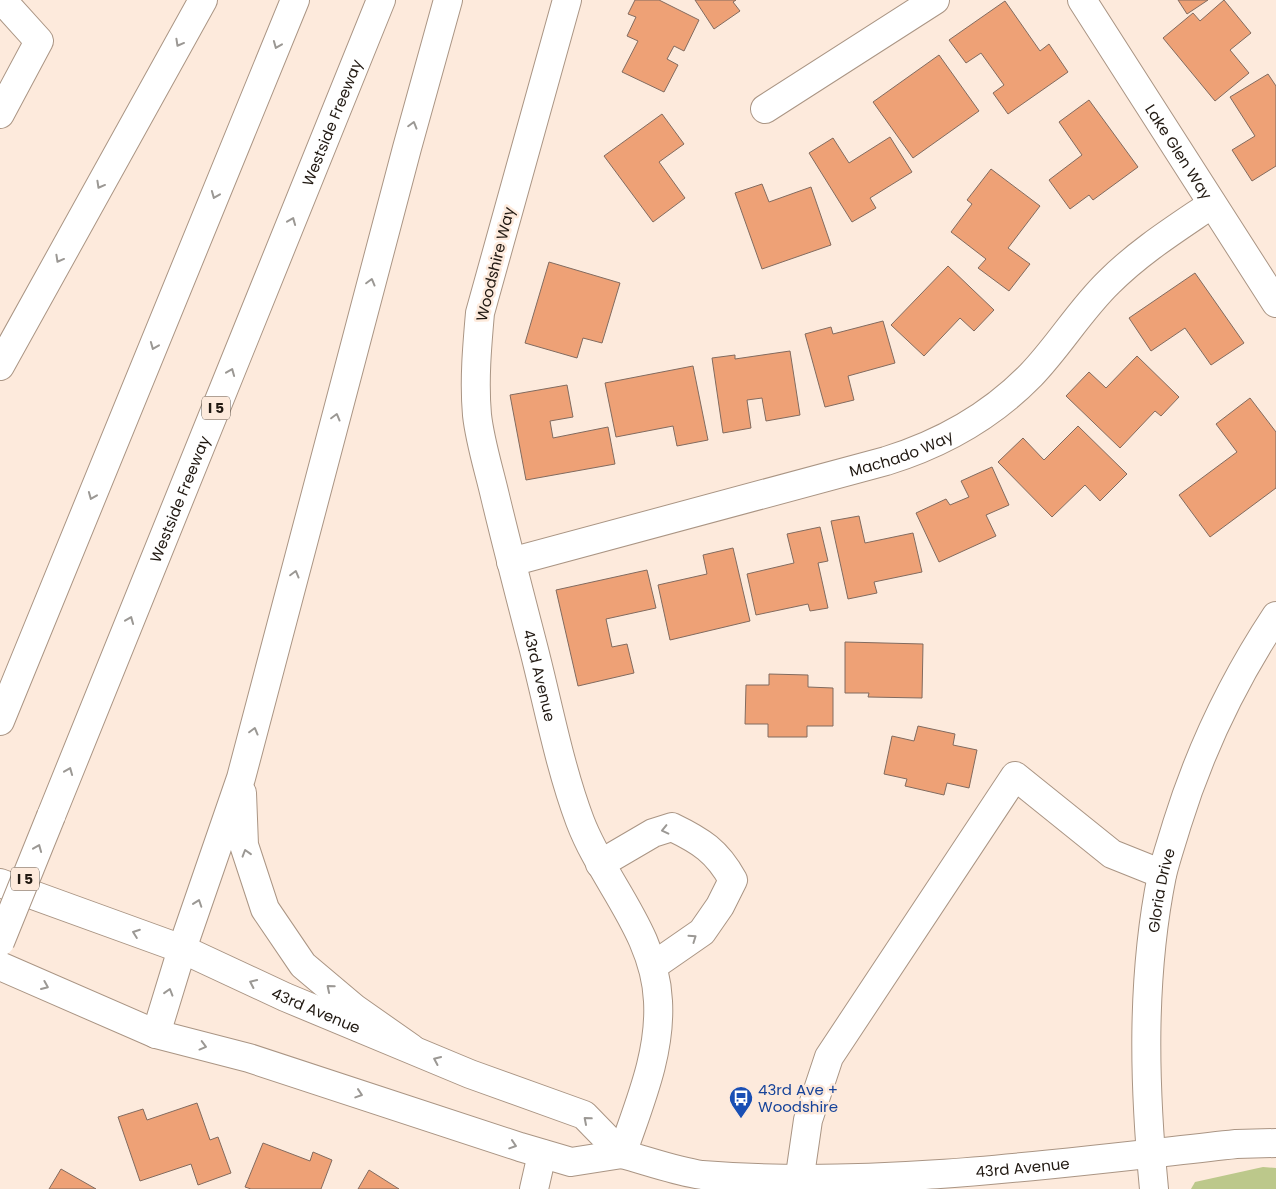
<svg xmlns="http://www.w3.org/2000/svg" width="1276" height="1189" viewBox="0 0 1276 1189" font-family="Poppins,sans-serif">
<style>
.green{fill:#bcc88b}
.building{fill:#eea176;stroke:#826b5f}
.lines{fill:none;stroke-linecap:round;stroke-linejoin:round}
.minor-casing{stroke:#aa9584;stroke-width:30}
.major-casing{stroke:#aa9584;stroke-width:30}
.highway-casing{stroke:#aa9584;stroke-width:30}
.minor{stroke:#fff;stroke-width:28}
.major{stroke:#fff;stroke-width:28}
.highway{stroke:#fff;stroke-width:28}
.highway-bridge-casing{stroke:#aa9584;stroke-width:30;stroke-linecap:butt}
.highway-bridge{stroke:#fff;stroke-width:28}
.oneway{stroke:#9b9894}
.labels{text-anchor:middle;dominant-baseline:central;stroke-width:5;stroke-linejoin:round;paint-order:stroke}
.shield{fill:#fdeadc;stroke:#63584f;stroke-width:1}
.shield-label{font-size:14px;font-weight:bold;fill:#211912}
.street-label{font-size:15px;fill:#211912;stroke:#fdeadc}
.transit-label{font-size:15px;fill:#164399;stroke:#fdeadc;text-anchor:start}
</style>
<rect width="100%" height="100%" fill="#fdeadc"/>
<path class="green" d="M1263 1167 1276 1168V1189H1191L1195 1182Z"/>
<path class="building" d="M635 0H659L699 20 684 51 674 46 667 59 678 65 664 92 622 72 638 41 627 36 636 17 628 14Z
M695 0H736L733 2 740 11 714 29Z
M1178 0H1208L1187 14Z
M1224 0 1251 33 1230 50 1249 73 1215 101 1163 38 1193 13 1200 21Z
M1005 1 1040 51 1049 44 1068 72 1008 114 993 93 1004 85 981 53 966 63 949 40Z
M939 55 979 111 913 158 873 102Z
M1268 74 1276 86V166L1252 181 1232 150 1255 136 1230 97Z
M1089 100 1138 167 1093 200 1089 195 1070 209 1049 180 1082 155 1059 122Z
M662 114 684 144 659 162 685 198 653 222 604 156Z
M890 137 912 172 870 198 876 208 852 222 809 153 833 138 849 163Z
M991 169 1040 206 1008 248 1030 264 1009 291 978 268 986 259 951 232 972 204 967 200Z
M762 184 769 202 811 187 831 245 762 269 735 193Z
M549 262 620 283 602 343 583 338 577 358 525 343Z
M948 266 994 310 974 331 960 318 924 356 891 325Z
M1195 273 1244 343 1211 365 1185 328 1151 351 1129 318Z
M883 321 895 363 848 376 854 400 825 407 805 334 831 327 833 334Z
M790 351 800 415 766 421 762 398 747 400 751 428 723 433 712 358 735 355V359Z
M1137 356 1179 397 1161 416 1155 411 1120 448 1066 396 1089 372 1106 388Z
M693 366 708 440 677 446 673 426 616 437 605 383Z
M567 385 573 417 550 421 553 438 608 427 615 464 526 480 510 395Z
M1250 398 1276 432V488L1210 537 1179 495 1237 452 1216 424Z
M1078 426 1127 474 1100 501 1085 485 1052 517 998 462 1023 438 1044 460Z
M992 467 1009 505 986 515 996 536 939 562 916 513 946 499 950 505 969 497 961 481Z
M859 516 865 543 913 533 922 572 874 582 877 593 848 599 831 521Z
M820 527 828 561 818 563 828 608 810 611 808 604 756 615 747 574 794 563 787 534Z
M733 548 750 621 670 640 658 585 707 574 703 555Z
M647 570 656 608 606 619 612 647 627 644 634 673 578 686 556 590Z
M845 642 923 644 922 698 868 697 869 693H845Z
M769 674 808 675V687L833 688V726H807V737H768V724H745L746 685H769Z
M918 726 955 734 953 745 977 750 969 788 947 783 944 795 905 786 907 779 884 774 892 736 914 741Z
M197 1103 210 1140 218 1137 231 1173 198 1185 191 1164 140 1181 118 1117 143 1109 147 1120Z
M263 1143 310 1161 313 1152 332 1160 321 1189H251L245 1187Z
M61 1169 96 1189H49Z
M369 1170 399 1189H358Z"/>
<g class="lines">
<g class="minor-casing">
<g id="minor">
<path id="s1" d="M567 0 480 313C477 347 474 381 477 415 480 442 489 470 495 496 507 546 520 596 533 646 548 704 559 765 580 821 603 882 655 932 658 1001 661 1054 639 1104 622 1154 648 1161 675 1171 702 1175 876 1189 1063 1163 1236 1144L1276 1143"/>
<path id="s2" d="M1082 0 1276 303"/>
<path d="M765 109 935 0"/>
<path d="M0 114 39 41 2 0"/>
<path id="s3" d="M511 562 886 461C941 444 990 417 1031 375 1059 346 1080 310 1109 282 1140 251 1177 228 1212 204"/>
<path d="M600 864 653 833 672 827C701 841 717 851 733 880L720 906 702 932 653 966"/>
<path d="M799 1182 808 1120 829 1057 1015 776 1112 854 1162 874"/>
<path d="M534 1189 542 1154"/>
<path id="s4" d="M1154 1189C1144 1085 1141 979 1162 875 1166 858 1172 841 1177 824 1200 750 1233 681 1276 616"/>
</g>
</g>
<g class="major-casing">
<g id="major">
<path id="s5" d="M0 883 182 949 285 997 470 1074 584 1115 622 1154"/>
<path d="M0 966 156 1034 249 1058 520 1147 571 1162 622 1154"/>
</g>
</g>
<g class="highway-casing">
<g id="highway">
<path d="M0 366 203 0"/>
<path d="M0 721 295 0"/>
<path d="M242 793 244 845 265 909 303 965 354 1008 411 1048"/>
<path id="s6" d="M51 816 381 0"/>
<path d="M156 1034 182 949 241 778 407 148 448 0"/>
</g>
</g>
<use href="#minor" class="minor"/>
<use href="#major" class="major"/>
<use href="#highway" class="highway"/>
<g class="highway-bridge-casing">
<path id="highway-bridge" d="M0 942 51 816"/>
</g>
<use href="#highway-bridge" class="highway-bridge"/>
</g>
<defs><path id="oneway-chevron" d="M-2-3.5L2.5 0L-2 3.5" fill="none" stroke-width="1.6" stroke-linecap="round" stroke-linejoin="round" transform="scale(1.25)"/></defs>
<g class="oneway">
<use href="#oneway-chevron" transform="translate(179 43) rotate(119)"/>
<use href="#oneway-chevron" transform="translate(277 45) rotate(112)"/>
<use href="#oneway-chevron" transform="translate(413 125) rotate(-74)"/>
<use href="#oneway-chevron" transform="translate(100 185) rotate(119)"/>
<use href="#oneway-chevron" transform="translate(215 195) rotate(112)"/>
<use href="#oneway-chevron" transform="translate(292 221) rotate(-68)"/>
<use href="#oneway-chevron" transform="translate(59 259) rotate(119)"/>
<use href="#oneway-chevron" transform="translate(371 282) rotate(-75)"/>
<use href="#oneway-chevron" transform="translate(154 346) rotate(112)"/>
<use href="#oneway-chevron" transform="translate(231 372) rotate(-68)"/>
<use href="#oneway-chevron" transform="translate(336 417) rotate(-75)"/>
<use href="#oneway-chevron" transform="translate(92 496) rotate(112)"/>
<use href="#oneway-chevron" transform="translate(295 574) rotate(-75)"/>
<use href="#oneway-chevron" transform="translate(130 620) rotate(-68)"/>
<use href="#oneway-chevron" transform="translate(254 731) rotate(-75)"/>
<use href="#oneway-chevron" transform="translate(69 771) rotate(-68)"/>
<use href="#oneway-chevron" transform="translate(665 830) rotate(167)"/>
<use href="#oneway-chevron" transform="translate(38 848) rotate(-68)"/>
<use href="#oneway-chevron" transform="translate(246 853) rotate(-107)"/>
<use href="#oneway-chevron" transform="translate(198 903) rotate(-71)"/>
<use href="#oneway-chevron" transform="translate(136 933) rotate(-160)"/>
<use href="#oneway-chevron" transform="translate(693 938) rotate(-35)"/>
<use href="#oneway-chevron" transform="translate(253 983) rotate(-155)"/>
<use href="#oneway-chevron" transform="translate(45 986) rotate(23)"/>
<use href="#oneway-chevron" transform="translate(330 988) rotate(-140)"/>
<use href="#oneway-chevron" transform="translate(169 992) rotate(-73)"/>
<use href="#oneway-chevron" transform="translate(203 1046) rotate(15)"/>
<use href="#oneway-chevron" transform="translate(437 1060) rotate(-156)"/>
<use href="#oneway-chevron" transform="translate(359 1094) rotate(18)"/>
<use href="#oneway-chevron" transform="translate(587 1120) rotate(-139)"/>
<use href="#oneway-chevron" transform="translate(513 1145) rotate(18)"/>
</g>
<defs>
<g id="bus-pin" transform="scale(1.25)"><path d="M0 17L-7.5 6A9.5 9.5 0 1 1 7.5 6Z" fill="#1a4fb4" stroke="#fdeadc"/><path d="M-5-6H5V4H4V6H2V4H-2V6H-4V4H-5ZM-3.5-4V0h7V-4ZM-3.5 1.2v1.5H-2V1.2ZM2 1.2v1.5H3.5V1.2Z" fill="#fff"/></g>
</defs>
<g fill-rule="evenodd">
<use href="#bus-pin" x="741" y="1098"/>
</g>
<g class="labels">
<g class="shield">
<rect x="202" y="396.5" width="28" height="23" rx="4"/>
<rect x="11" y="867.5" width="28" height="23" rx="4"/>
</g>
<g class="shield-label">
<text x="216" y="408">I 5</text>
<text x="25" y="879">I 5</text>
</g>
<g class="street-label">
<text stroke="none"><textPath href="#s6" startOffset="748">Westside Freeway</textPath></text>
<text stroke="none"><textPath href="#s2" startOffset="180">Lake Glen Way</textPath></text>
<text transform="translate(495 264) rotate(-76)">Woodshire Way</text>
<text stroke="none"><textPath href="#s3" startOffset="405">Machado Way</textPath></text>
<text stroke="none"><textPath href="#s6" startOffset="342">Westside Freeway</textPath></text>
<text stroke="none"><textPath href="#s1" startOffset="695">43rd Avenue</textPath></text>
<text stroke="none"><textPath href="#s4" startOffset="300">Gloria Drive</textPath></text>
<text stroke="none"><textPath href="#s5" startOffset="341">43rd Avenue</textPath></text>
<text stroke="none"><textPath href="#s1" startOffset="1606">43rd Avenue</textPath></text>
</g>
<g class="transit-label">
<text x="758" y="1089">43rd Ave +<tspan x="758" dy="17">Woodshire</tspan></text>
</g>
</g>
</svg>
